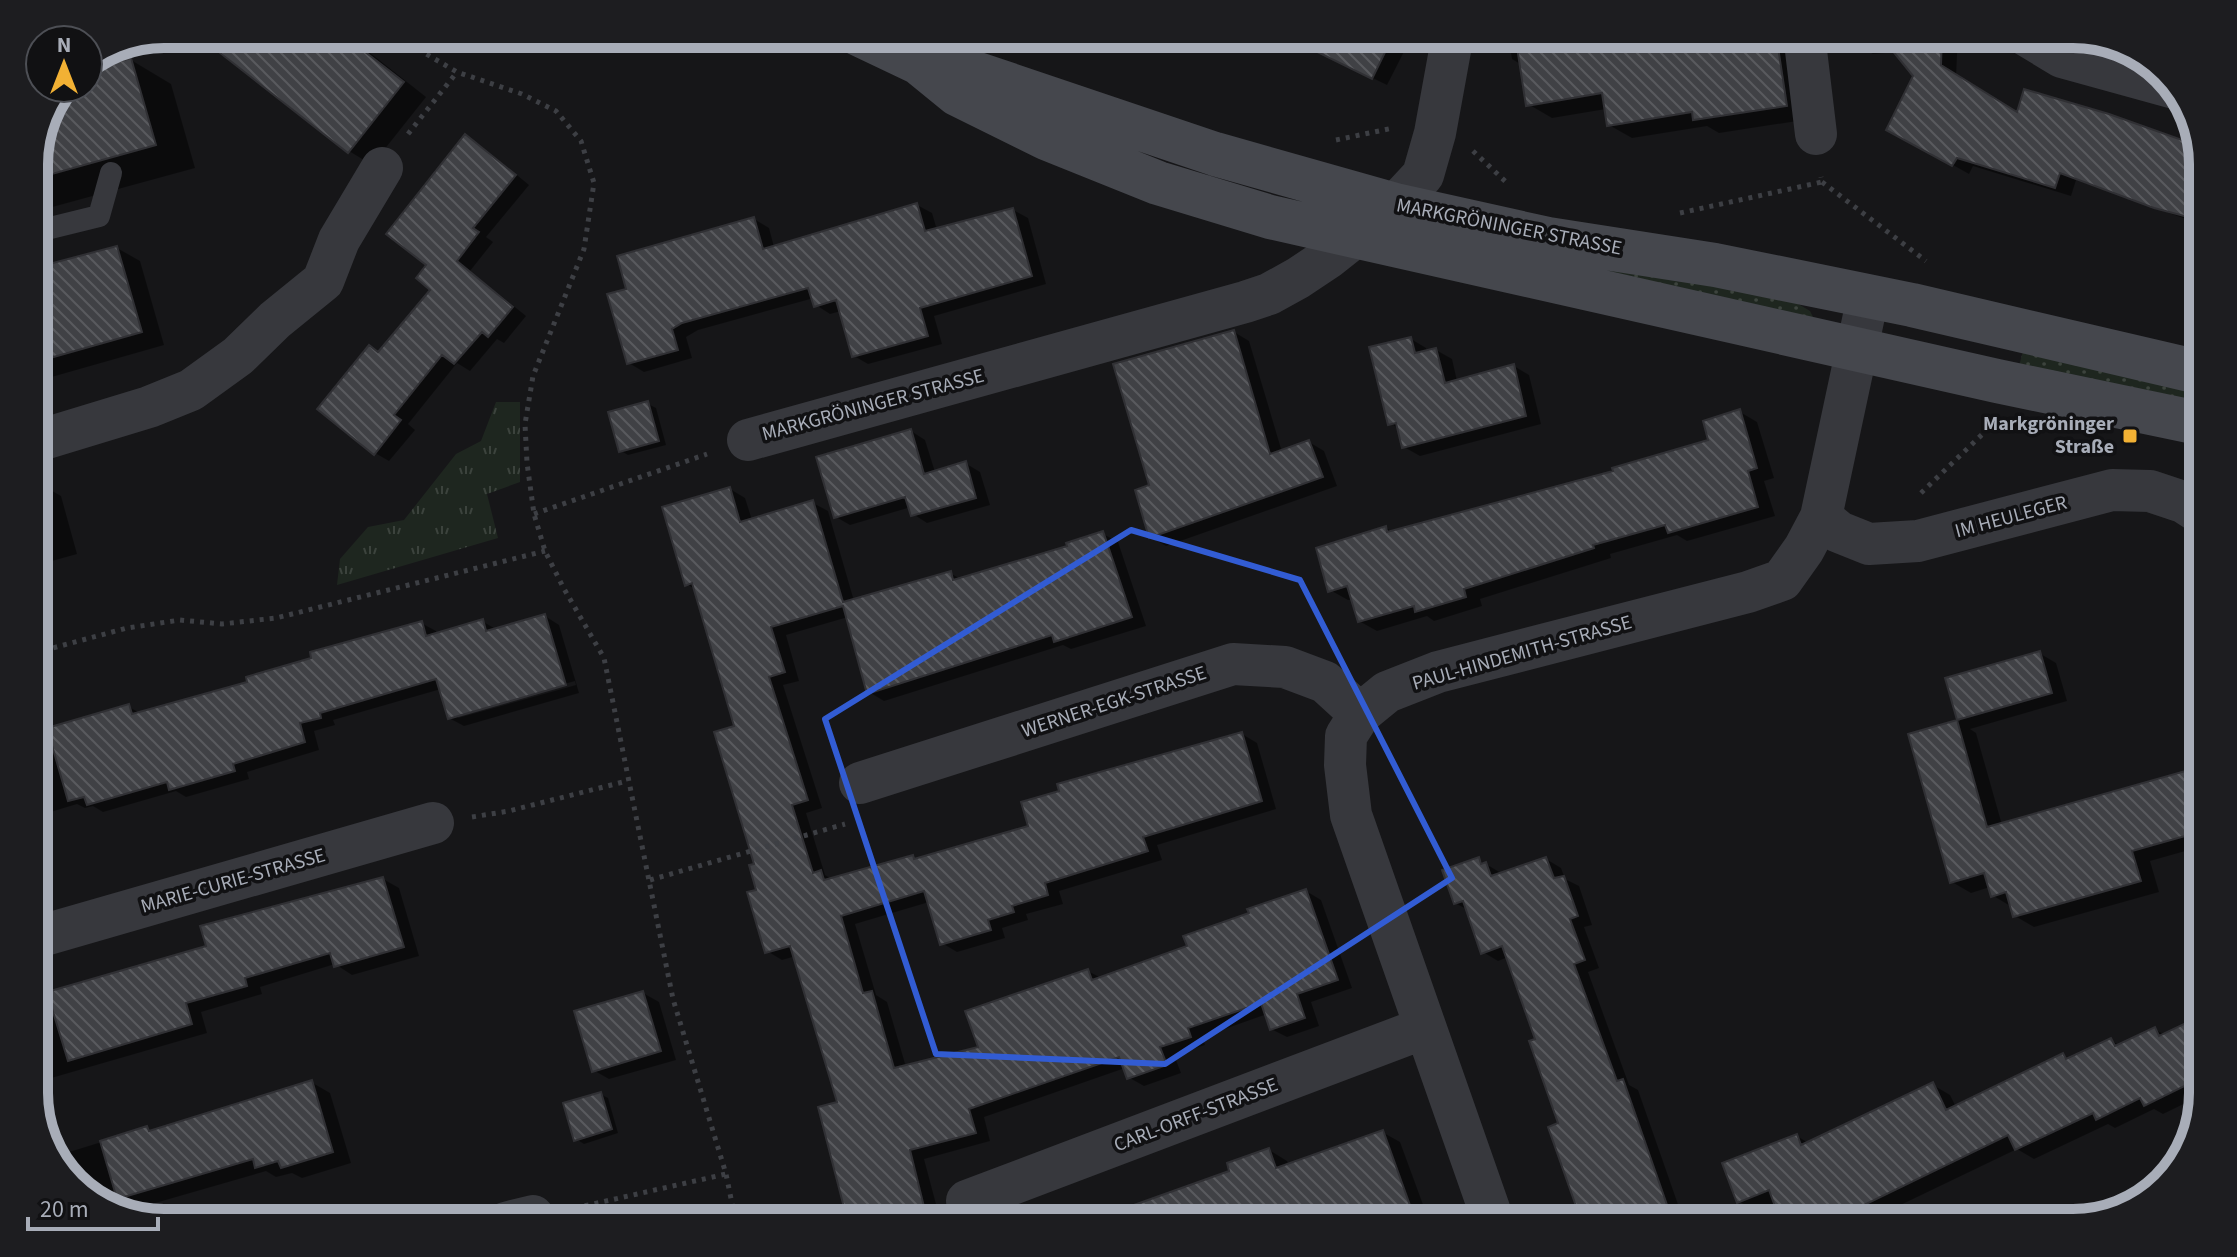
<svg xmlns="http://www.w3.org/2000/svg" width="2237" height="1257" viewBox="0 0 2237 1257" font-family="'Source Sans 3',sans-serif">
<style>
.grass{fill:url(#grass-dots)}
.park{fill:url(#park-tufts)}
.shadow{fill:#0007;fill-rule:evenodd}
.building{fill:url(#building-back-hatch);stroke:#303034;stroke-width:2}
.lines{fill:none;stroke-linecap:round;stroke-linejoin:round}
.path{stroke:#3d3f44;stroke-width:5;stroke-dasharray:4 6;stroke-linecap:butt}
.lane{stroke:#37383d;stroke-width:22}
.street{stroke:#37383d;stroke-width:42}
.secondary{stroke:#45474d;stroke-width:44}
.marked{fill:none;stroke:#325cd3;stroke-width:6;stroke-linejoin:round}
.poi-dot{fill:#f2b134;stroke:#111113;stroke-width:3}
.labels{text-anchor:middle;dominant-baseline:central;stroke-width:7;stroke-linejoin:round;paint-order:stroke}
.street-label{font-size:20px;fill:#a8adb8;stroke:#111113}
.poi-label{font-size:20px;font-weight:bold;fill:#a8adb8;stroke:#111113;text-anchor:end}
.rim{fill:none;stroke:#a8adb8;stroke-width:10}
</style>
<defs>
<pattern id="grass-dots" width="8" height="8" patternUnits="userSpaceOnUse" patternTransform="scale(2)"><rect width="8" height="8" fill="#1e261f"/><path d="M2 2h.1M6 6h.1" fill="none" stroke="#3c433d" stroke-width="1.8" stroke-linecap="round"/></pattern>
<pattern id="park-tufts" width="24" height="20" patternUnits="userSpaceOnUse" patternTransform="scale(2)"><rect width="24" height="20" fill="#1e261f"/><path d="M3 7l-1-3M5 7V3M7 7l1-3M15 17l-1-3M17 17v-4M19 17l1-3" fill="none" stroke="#3c433d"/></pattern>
<pattern id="building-back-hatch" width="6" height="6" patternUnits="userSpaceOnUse" patternTransform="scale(2)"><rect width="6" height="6" fill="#404145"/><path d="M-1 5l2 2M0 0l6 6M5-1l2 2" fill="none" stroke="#595a5e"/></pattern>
</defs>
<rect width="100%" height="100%" fill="#161618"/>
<path class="grass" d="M1525 250 1795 302 1810 311 1813 317 1805 321Z
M2025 344 2203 390V407L2019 366Z"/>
<path class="park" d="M496 402H520V482L487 494 498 538 337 585 340 559 368 527 404 520 456 454 481 441Z"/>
<path class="shadow" d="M199 34H346L426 97 372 165 349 151Z
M1299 34H1413L1387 85 1344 64Z
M1508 34H1613L1615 45 1679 34 1690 41 1731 34H1786L1810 119 1719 133 1707 126 1632 138 1609 125 1606 109 1552 118 1528 104 1522 65 1512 59Z
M1855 34H1958L1956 77 2019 115H2109L2200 148 2203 156V225L2076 180 2071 196 1973 166 1969 174 1889 129 1915 76 1897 52 1873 54 1857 45Z
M131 60 171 84 195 168 34 212V156L65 88H88V72Z
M465 137 480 145 529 185 486 237 493 242 470 271 526 316 504 343 497 339 470 371 457 363 408 424 415 430 389 461 375 453 380 353 433 290 429 265Z
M917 205 932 213 937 230 1013 210 1028 218 1046 284 934 316 942 344 868 364 854 356 841 311 830 314 816 305 814 298 698 330 686 337 692 358 644 372 629 363V291L754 219 769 228 774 247Z
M117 248 140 261 164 345 34 382V271Z
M1234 332 1249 341 1282 452 1309 442 1324 451 1337 486 1166 546 1151 537V487Z
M1411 339 1426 348 1427 352 1436 350 1452 359 1457 381 1514 366 1529 375 1541 424 1420 456 1404 447 1398 428 1390 423Z
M648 404 656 408 666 445 628 455 621 451Z
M1740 412 1757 422 1774 478 1764 481 1775 516 1687 541 1677 535 1610 554 1611 558 1480 599 1482 606 1434 621 1427 616 1377 631 1359 621 1353 599 1348 600 1330 590 1386 528 1393 532 1616 473 1711 441Z
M911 431 925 440 935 472 965 463 980 472 990 505 927 523 913 514 911 507 850 525 836 517Z
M45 487 61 496 77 554 34 566V490Z
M730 489 745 498 752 520 813 503 828 511 854 601 950 573 962 580 1070 548 1103 534 1118 542 1146 626 1071 649 1063 645 884 701 869 692 848 617 786 635 799 681 783 685 822 808 806 813 825 875 833 880 913 857 918 860 1030 827 1242 734 1257 743 1276 809 1157 845 1162 860 1059 891 1063 904 1026 914 1028 920 1002 928 1005 938 957 952 942 943 929 902 855 924 876 995 887 1002 906 1067 980 1049 1088 971 1101 978 1189 947 1251 915 1306 891 1321 900 1352 988 1311 1002 1319 1026 1287 1037 1271 1029 1267 1014 1202 1037 1205 1045 1174 1055 1181 1073 1144 1086 1128 1077 1125 1068 984 1117 990 1141 924 1159 941 1223H852L840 1103 796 956 782 960 767 951 736 727 696 590 687 584Z
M545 616 559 625 579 693 464 726 449 718 441 689 333 720 335 725 314 731 319 750 247 772 249 779 186 797 176 791 103 812 93 806 85 808 77 804 34 817V733L129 707 140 713 250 683 421 623 436 631 437 634 482 621 497 630ZM575 681 576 685 458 718V714Z
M2039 653 2056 663 2067 701 1970 729 1976 733 2002 825 2203 768V846L2150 861 2159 892 2034 927 2015 916 2012 907 1992 895 1990 887 1971 893 1952 882 1910 735 1960 721 1948 680Z
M1546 859 1561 868 1565 879 1579 886 1592 925 1584 927 1599 968 1588 972 1629 1085 1638 1090 1681 1213 1670 1217 1672 1223H1585L1537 1041 1508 957 1498 961 1483 952 1468 910 1455 903 1479 860 1501 873Z
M383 879 399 888 419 956 352 975 335 964 260 987 262 994 201 1012 207 1033 34 1083V998L208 948Z
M643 993 659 1002 676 1060 609 1079 593 1070Z
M2203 1017 2202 1095 2163 1114 2154 1109 2115 1128 2108 1124 2034 1159 2017 1149 1863 1223H1783L1776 1204 1756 1211 1738 1201 1797 1136 1810 1144 1933 1085 1950 1095 1956 1107 2063 1055 2070 1059 2111 1040 2120 1046 2154 1029 2165 1035Z
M311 1082 330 1093 351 1163 302 1178 292 1173 276 1177 266 1171 124 1212 99 1206 56 1165 53 1157 147 1128 153 1132Z
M600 1094 608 1098 618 1133 584 1144 576 1139Z
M1382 1132 1400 1142 1429 1221 1422 1223H1117L1231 1172 1269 1150 1287 1161 1289 1166Z"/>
<path class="building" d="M196 34H342L404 82 348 153Z
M1281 34H1394L1372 79Z
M1515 34H1592L1594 46 1668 34H1680L1681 40 1718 34H1776L1787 106 1693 120 1692 112 1607 126 1602 93 1526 106Z
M1879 34H1942L1941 65 2017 112 2024 89 2109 114 2199 146 2203 156V221L2154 208 2060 173 2055 188 1957 158 1952 166 1886 130 1913 76Z
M131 58 156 145 34 179V156L65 88H88V70Z
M465 134 516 175 473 228 479 232 457 261 513 307 488 337 482 332 454 364 442 355 394 415 401 420 374 455 317 409 369 345 378 352 430 290 416 278 426 265 386 234Z
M917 203 925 231 1013 208 1032 276 920 308 928 336 852 357 836 300 814 307 808 288 682 323 672 329 678 350 627 364 607 294 626 289 617 256 754 217 763 249Z
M117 246 142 332 43 360 34 329V268Z
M1234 330 1270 454 1309 440 1323 477 1149 538 1135 490 1149 485 1113 364Z
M1411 337 1415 353 1436 348 1445 383 1514 364 1526 416 1402 448 1396 423 1388 425 1369 347Z
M648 401 659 441 619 452 608 412Z
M1740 409 1757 468 1748 471 1758 507 1668 533 1665 525 1593 545 1594 548 1464 589 1466 597 1415 612 1414 606 1358 622 1347 586 1328 592 1316 548 1386 526 1387 532 1613 471 1612 468 1708 440 1703 421Z
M911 429 924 474 966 461 976 498 911 516 905 497 834 518 816 457Z
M730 487 740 522 813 500 843 602 951 571 953 580 1067 546 1066 543 1103 531 1132 617 1054 642 1052 635 867 694 843 606 771 627 785 672 769 677 808 800 792 805 813 873 821 870 824 880 913 855 914 859 1028 826 1021 802 1059 791 1057 784 1242 732 1262 801 1143 837 1148 851 1045 883 1048 895 1012 906 1014 912 988 920 991 930 940 945 924 891 841 916 863 993 872 991 894 1068 978 1047 965 1011 1088 969 1092 980 1187 946 1183 936 1249 913 1247 909 1306 889 1338 980 1297 994 1305 1018 1270 1030 1261 1003 1188 1028 1191 1037 1160 1047 1167 1065 1127 1079 1119 1057 969 1109 976 1133 910 1150 928 1223H848L818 1107 837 1102 790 946 765 953 747 892 756 890 749 865 754 864 714 732 734 726 692 583 685 586 662 507Z
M545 614 566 685 448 719 436 679 320 713 321 718 300 723 305 742 233 764 235 771 169 790 167 782 87 805 84 797 68 801 47 728 129 704 132 714 247 682 246 677 311 658 310 652 422 621 426 636 483 619 486 631Z
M2040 651 2052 693 1957 720 1945 678Z
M1957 720 1987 827 2203 766V831L2132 851 2141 881 2013 917 2006 892 1991 897 1984 873 1950 883 1908 734Z
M1479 857 1481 864 1486 862 1491 876 1546 857 1554 878 1564 876 1578 916 1570 919 1585 960 1574 964 1617 1081 1623 1079 1667 1205 1656 1209 1661 1223H1582L1548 1127 1558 1123 1529 1041 1535 1039 1502 946 1481 954 1463 901 1454 904 1442 870Z
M383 877 404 947 334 967 330 953 245 978 247 986 186 1003 192 1024 68 1061 47 992 206 946 200 926Z
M643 991 661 1051 592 1072 574 1011Z
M2203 1015V1077L2144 1106 2140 1098 2096 1120 2093 1113 2015 1150 2008 1135 1827 1223H1781L1769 1190 1737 1203 1722 1163 1797 1134 1801 1145 1933 1082 1946 1110 2063 1053 2066 1059 2111 1038 2115 1046 2155 1027 2159 1036Z
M312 1080 333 1152 281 1168 278 1161 255 1168 253 1159 117 1199 100 1141 147 1126 149 1131Z
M601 1092 612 1129 574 1141 563 1103Z
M1383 1130 1412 1211 1377 1223H1096L1095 1219 1229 1171 1227 1163 1269 1148 1276 1168Z"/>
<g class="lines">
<path class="path" d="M392 34 457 72 522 94 556 111 581 141 594 183 584 249 533 376 525 424 527 463 534 514 545 551 563 587 604 658 673 999 726 1174 736 1223
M408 134 457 72
M1336 140 1393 128
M1473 151 1506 182
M1822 182 1926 261
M1680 213 1822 182 1821 177
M1921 493 1992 425
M534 514 707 454
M34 653 127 628 180 620 222 624 276 618 545 551
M472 817 509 811 627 781
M650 880 845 824
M575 1208 726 1174"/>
<path class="lane" d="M34 232 99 216 111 173"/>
<path class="street" d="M1804 34 1816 134
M2024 34 2062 57 2178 89
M748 440 1245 302 1269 294 1298 278 1328 258 1395 205 1423 175 1435 133 1453 34
M34 442 149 407 191 390 238 356 275 320 323 281 339 240 382 168
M1821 517 1839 532 1869 544 1918 541 2112 490 2150 491 2183 502 2203 515
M860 783 1233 664 1285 667 1325 682 1360 714
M34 938 433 823
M967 1201 1424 1028
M505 1223 533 1216
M1494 1223 1351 815 1345 765 1346 736 1360 714 1387 692 1438 672 1748 592 1782 580 1804 549 1821 517 1868 297"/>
<path class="secondary" d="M858 34 919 63 957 94 1046 138 1158 183 1270 217 1997 381 2203 424
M949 68 969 71 1215 154 1395 205 1548 239 1715 265 1912 305 2203 373"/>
</g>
<path class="marked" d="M1131 530 1300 580 1452 878 1165 1064 936 1054 825 719Z"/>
<rect class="poi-dot" x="2122" y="428" width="16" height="16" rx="4"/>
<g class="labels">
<g class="street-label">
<text transform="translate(1509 227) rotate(11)">MARKGRÖNINGER STRASSE</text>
<text transform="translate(873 405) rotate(-15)">MARKGRÖNINGER STRASSE</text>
<text transform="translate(2011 517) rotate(-15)">IM HEULEGER</text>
<text transform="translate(1522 653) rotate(-16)">PAUL-HINDEMITH-STRASSE</text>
<text transform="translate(1114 702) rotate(-18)">WERNER-EGK-STRASSE</text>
<text transform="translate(233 881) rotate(-16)">MARIE-CURIE-STRASSE</text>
<text transform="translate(1196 1115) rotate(-21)">CARL-ORFF-STRASSE</text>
</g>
<g class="poi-label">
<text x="2114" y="424">Markgröninger<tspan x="2114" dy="23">Straße</tspan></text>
</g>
</g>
<path d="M0 0H2237V1257H0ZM164 48H2073A116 116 0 0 1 2189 164V1093A116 116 0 0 1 2073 1209H164A116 116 0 0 1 48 1093V164A116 116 0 0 1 164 48Z" fill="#1d1d20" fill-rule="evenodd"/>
<path class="rim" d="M164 48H2073A116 116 0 0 1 2189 164V1093A116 116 0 0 1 2073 1209H164A116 116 0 0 1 48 1093V164A116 116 0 0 1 164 48Z"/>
<g transform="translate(64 64)"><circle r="38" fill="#111113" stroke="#4d4f55" stroke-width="2"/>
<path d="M0-6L14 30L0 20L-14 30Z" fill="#f2b134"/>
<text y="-12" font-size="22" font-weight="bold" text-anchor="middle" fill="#a8adb8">N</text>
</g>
<path d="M28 1217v12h130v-12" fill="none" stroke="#a8adb8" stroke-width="4"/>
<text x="40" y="1217" font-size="24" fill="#a8adb8" stroke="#111113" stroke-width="6" paint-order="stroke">20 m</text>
</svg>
